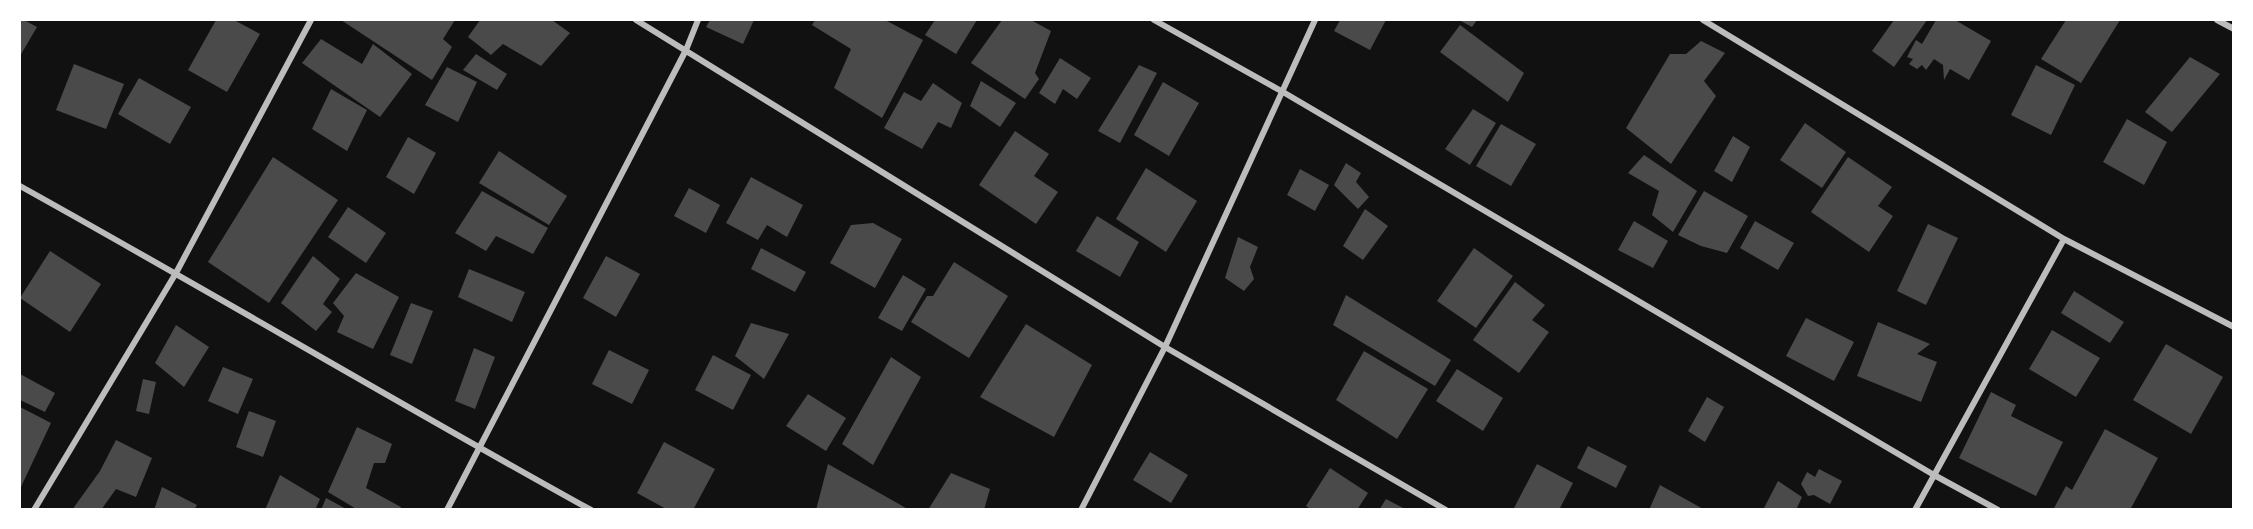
<svg xmlns="http://www.w3.org/2000/svg" width="2253" height="529" viewBox="0 0 2253 529" font-family="Mulish,sans-serif">
<style>
.building{fill:#4a4a4a}
.lines{fill:none;stroke-linecap:round;stroke-linejoin:round}
.minor{stroke:#bcbcbc;stroke-width:6}
</style>
<rect width="100%" height="100%" fill="#111"/>
<path class="building" d="M20 20H24L37 27 20 56Z
M216 20H234L260 34 227 92 188 70Z
M341 20H455L443 39 452 47 432 80Z
M480 20H552L570 33 541 66 503 44 491 55 468 37Z
M710 20H754L743 44 706 27Z
M815 20H885L923 40 882 118 834 88 851 49 812 25Z
M935 20H977L956 54 925 35Z
M1002 20H1031L1051 31 1035 73 1039 79 1025 99 971 63Z
M1340 20H1386L1370 50 1334 31Z
M1459 20H1477L1472 27Z
M1894 20H1927L1894 67 1872 51Z
M1936 20H1955L1991 41 1969 80 1950 69 1944 80 1943 65 1934 59 1926 70 1922 65 1917 69 1909 64 1913 59 1907 57 1916 40 1922 44Z
M2066 20H2120L2081 83 2041 59Z
M1460 25 1524 73 1508 102 1440 52Z
M321 39 362 64 373 44 412 74 380 117 302 63Z
M1701 41 1725 53 1704 81 1716 96 1671 164 1626 128 1670 54H1686Z
M476 54 507 74 497 90 463 70Z
M2190 57 2220 74 2172 132 2145 112Z
M1060 58 1091 78 1077 99 1063 89 1055 104 1039 93Z
M74 64 124 84 106 129 56 110Z
M1139 65 1157 73 1120 143 1098 131Z
M2036 65 2075 85 2051 135 2011 115Z
M447 67 477 82 458 122 425 105Z
M139 78 191 107 170 144 118 114Z
M981 81 1016 103 1000 127 970 106Z
M1163 82 1199 103 1169 156 1134 135Z
M933 83 962 103 951 128 938 122 922 149 884 128 904 92 921 101Z
M331 89 367 110 347 151 312 129Z
M1473 109 1496 123 1470 165 1445 149Z
M2127 119 2167 142 2144 185 2103 162Z
M1805 123 1846 152 1822 188 1780 160Z
M1501 124 1536 144 1511 186 1476 166Z
M1015 131 1049 154 1034 176 1058 192 1036 224 979 185Z
M1733 136 1750 147 1732 182 1714 171Z
M408 137 436 153 414 194 386 177Z
M499 151 567 196 549 225 479 183Z
M1644 155 1697 191 1673 232 1652 215 1659 191 1628 173Z
M273 157 338 200 269 303 208 262Z
M1848 157 1892 187 1878 206 1893 216 1869 252 1811 212Z
M1346 163 1361 173 1356 182 1369 197 1358 209 1334 185Z
M1146 168 1197 201 1166 252 1116 219Z
M1300 169 1329 185 1315 211 1287 195Z
M751 177 803 205 787 237 767 225 758 240 726 223Z
M689 188 720 205 706 233 674 216Z
M482 191 548 228 533 254 496 236 486 251 455 233Z
M1704 191 1748 216 1727 253 1701 246 1678 235Z
M348 207 386 233 366 263 328 237Z
M1365 209 1388 226 1363 260 1343 246Z
M1097 216 1139 242 1120 277 1076 251Z
M1634 221 1668 241 1653 268 1618 250Z
M1755 221 1794 243 1778 270 1740 248Z
M873 223 902 239 875 288 830 263 851 225Z
M1928 224 1958 238 1926 305 1897 291Z
M1238 237 1258 247 1250 267 1254 279 1244 291 1225 278Z
M761 248 806 272 795 292 751 269Z
M1474 248 1513 276 1476 328 1437 301Z
M50 251 101 284 70 332 20 298Z
M313 256 340 279 323 304 332 312 316 331 281 303Z
M606 256 640 274 616 317 583 298Z
M954 262 1008 296 969 358 911 322 927 296H933Z
M469 269 525 292 512 322 458 297Z
M356 273 399 297 373 349 337 332 344 316 333 303Z
M903 275 926 289 902 331 878 318Z
M1515 282 1545 305 1532 320 1549 332 1519 373 1473 340Z
M2074 291 2124 322 2110 343 2061 313Z
M1346 295 1451 360 1435 386 1333 325Z
M411 303 433 311 412 364 390 355Z
M1806 318 1854 342 1834 381 1786 356Z
M1878 322 1930 344 1917 354 1937 362 1921 402 1857 376Z
M751 323 789 334 764 379 735 356Z
M1026 324 1092 365 1054 437 980 397Z
M176 325 209 347 184 387 155 363Z
M2052 330 2100 358 2076 397 2029 369Z
M2166 344 2223 377 2191 434 2133 400Z
M474 348 495 357 475 409 455 401Z
M609 350 649 370 632 404 592 384Z
M1364 351 1428 389 1397 439 1336 400Z
M713 355 751 375 733 410 695 390Z
M891 357 921 377 873 465 842 444Z
M223 367 253 379 238 414 208 401Z
M1457 369 1503 398 1483 431 1436 401Z
M20 374 55 393 45 412 20 400Z
M143 379 156 382 149 414 136 411Z
M1991 392 2016 405 2011 416 2063 442 2036 496 1959 458Z
M808 394 846 418 826 451 786 426Z
M1707 397 1724 407 1705 442 1688 431Z
M20 407 51 423 20 489Z
M249 411 276 421 263 457 236 447Z
M357 427 392 444 385 463H374L366 488 401 507 400 510H358L328 492Z
M2105 429 2158 458 2130 510H2053L2066 486 2072 490Z
M116 440 152 458 136 497 116 489 101 510H72L100 471Z
M664 442 715 469 693 510H668L637 493Z
M1588 446 1627 466 1616 488 1577 468Z
M1150 452 1188 475 1171 503 1133 480Z
M828 464 899 504 909 510H816Z
M1537 464 1573 483 1559 510H1513Z
M1330 468 1368 493 1357 510H1312L1306 506Z
M1819 469 1842 481 1830 504 1814 495 1808 496 1801 484 1807 472 1815 477Z
M951 473 990 489 984 510H928Z
M280 475 320 499 315 510H265Z
M1778 481 1802 497 1796 510H1763Z
M1660 485 1705 510H1649Z
M162 487 197 505 194 510H154Z
M326 498 348 510H321Z
M1386 499 1407 510H1379Z"/>
<g class="lines">
<path class="minor" d="M636 20 1165 347 1446 510
M1154 20 1283 92 1934 475 1998 510
M1703 20 2064 239 2234 327
M2217 20 2234 29
M20 186C211 292 399 404 591 510
M34 510 176 273 311 20
M447 510 686 50 698 20
M1081 510 1165 347 1315 20
M1915 510 2064 239"/>
</g>
<rect width="2253" height="529" fill="none" stroke="#ffffff" stroke-width="42"/>
</svg>
